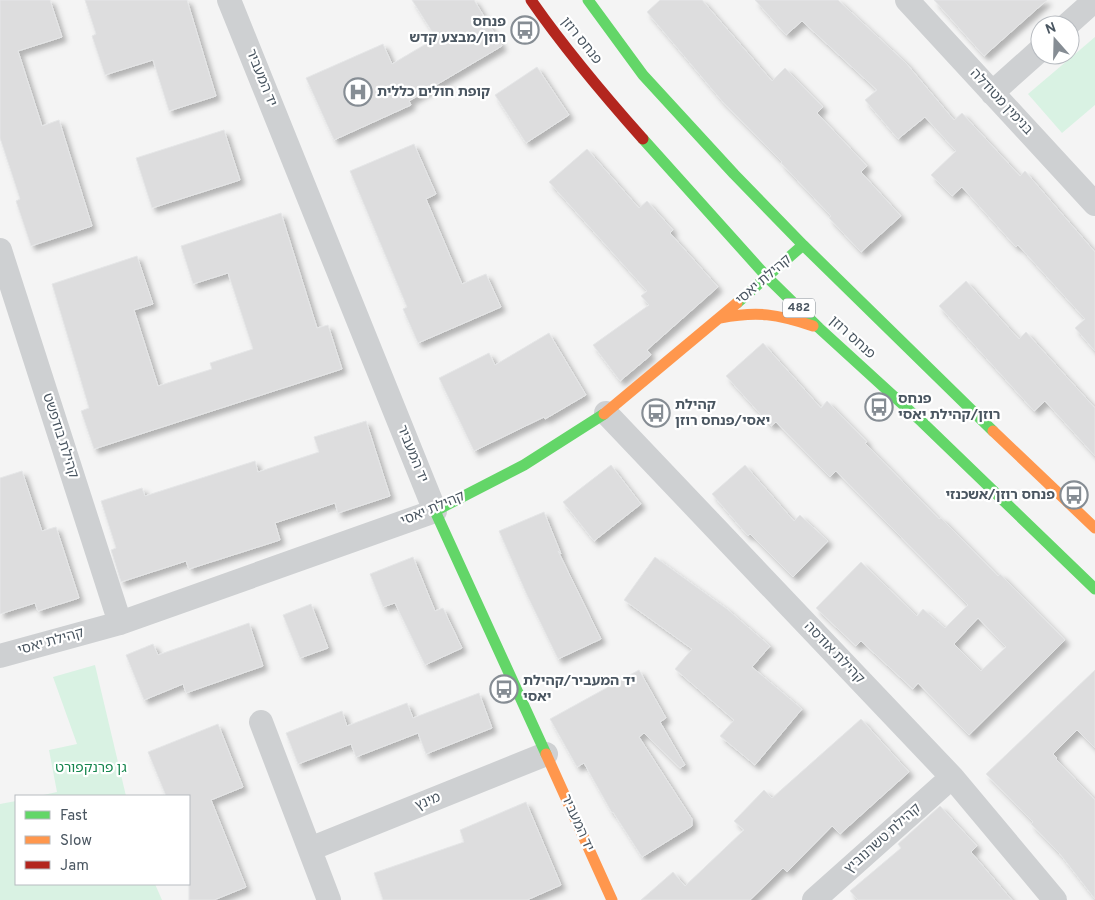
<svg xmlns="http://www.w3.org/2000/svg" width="1095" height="900" viewBox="0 0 1095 900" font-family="Overpass,'Noto Sans Hebrew',sans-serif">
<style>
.green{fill:#d9f2e3}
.building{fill:#ddddde;stroke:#e5e6e7;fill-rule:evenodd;filter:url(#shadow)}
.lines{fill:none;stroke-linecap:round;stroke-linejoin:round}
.street{stroke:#ced0d2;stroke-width:24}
.fast{stroke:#63d668;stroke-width:11}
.slow{stroke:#ff974d;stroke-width:11}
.jam{stroke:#b3261e;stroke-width:11}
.labels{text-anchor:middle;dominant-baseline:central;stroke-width:4.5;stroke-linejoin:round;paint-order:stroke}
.shield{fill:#fff;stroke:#808990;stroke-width:1}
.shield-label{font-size:12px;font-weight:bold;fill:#4a5661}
.poi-label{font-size:14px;font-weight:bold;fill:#4a5661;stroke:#fff;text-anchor:start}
.street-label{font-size:14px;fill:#4a5661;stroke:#fff}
.park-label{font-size:14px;fill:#17864f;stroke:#fff}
</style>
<defs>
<filter id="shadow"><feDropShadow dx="4.5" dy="4.5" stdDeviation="2.5" flood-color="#0004"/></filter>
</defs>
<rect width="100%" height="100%" fill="#f4f4f4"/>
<path class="green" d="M1095 37V105L1062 133 1028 94Z
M95 665 126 796H39L57 792 49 750 77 744 53 677Z
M16 801V884H155L162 900H0V804Z"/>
<path class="building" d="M0 0H50L62 37 18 51 42 126 59 120 92 226 31 246 16 201 20 199 0 138Z
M85 0H187L216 96 169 111 153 60 105 75 92 36 96 34Z
M412 0H474L502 46 409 101 411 105 334 140 306 78 383 44 392 64 436 38Z
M660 0H702L772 81 785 68 823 107 817 113 867 166 861 172 901 216 861 252 829 218 831 216 781 163 782 162 722 101 647 12Z
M755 0H838L906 63 954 120 962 113 1020 176 1025 171 1095 252V351L1075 328 1085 319 1018 245 1016 247 962 187 952 196 931 175 956 151 925 117 898 139 865 100 877 90 802 21 786 35Z
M934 0H1047L984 56Z
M537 67 569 115 526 143 495 95Z
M224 130 240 180 152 208 136 158Z
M414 144 436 194 426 199 462 284 486 274 501 307 418 343 403 309 407 307 350 171Z
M587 149 639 208 647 201 673 230 670 233 718 287 647 350 651 355 620 381 593 345 649 305 641 296 647 291 549 182Z
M281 213 317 328 328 325 342 369 94 449 81 411 89 408 52 284 137 256 153 304 134 310 158 386 212 369 210 363 253 349 228 273 193 284 181 246Z
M966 281 1019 339 1026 332 1095 408V456L1045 401 1034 411 939 306Z
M549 333 586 395 545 419 544 417 474 451 439 378 489 353 495 365Z
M763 343 821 408 827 401 867 442 865 443 939 519 941 518 998 576 1000 574 1065 640 969 735 918 683 913 689 861 641 856 646 816 608 861 562 917 616 923 609 945 628 968 605 836 471 830 477 776 422 771 426 726 376ZM978 618 1006 647 981 671 954 644Z
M366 421 390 496 338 513 335 503 275 523 280 540 189 569 186 561 121 582 111 550 116 548 101 501 142 488 145 496 255 461 258 472 319 452 314 437Z
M611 465 641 504 594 541 563 502Z
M745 465 794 521 800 515 828 541 793 577 750 534 748 536 712 494Z
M22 471 42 531 56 527 79 598 38 611 35 603 0 614V478Z
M544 512 561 554 558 551 601 639 558 659 526 593 499 531Z
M413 557 435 611 443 608 462 648 425 665 395 603 383 607 370 574Z
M655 557 727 609 770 646 752 667 802 709 755 765 720 736 734 720 675 669 692 649 624 600Z
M311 604 328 648 300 658 283 615Z
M249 623 263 666 186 693 183 684 144 700 126 655 153 644 158 655Z
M639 670 666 718 660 722 685 765 680 768 644 733 639 737 692 819V826L642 857 613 812 612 813 584 763 577 767 550 719Z
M1095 670V748L1077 730 1053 754 1057 758 1056 759 1095 800V899L1060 854 1031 824 1033 822 986 774Z
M479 693 492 728 426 754 418 733 356 757 351 744 298 764 286 733 342 711 347 726 407 703 413 718Z
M861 719 909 772 840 834 832 826 787 872 783 868 750 900H641L673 872 685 886 744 830 734 821 764 790 772 798Z
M218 724 243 787 211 800 246 887 214 900H189V796H166L148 752Z
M526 802 561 885 527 900H383L374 873 464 842 460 830Z
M940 806 977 846 971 852 1012 900H858L850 891 901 848 898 844Z"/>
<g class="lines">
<path class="street" d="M907 0 1095 204
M1067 25 1095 0
M992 93 1040 50
M0 250 120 623
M606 413 952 777 1055 900
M0 656 120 623 435 511 229 0
M261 722 329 900
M310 849 546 754
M814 900 952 777"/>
<path class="fast" d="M588 0 643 75 734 174 803 245 993 431
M643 139 767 277 819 328 922 422 1095 589
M737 303 803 245
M546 754 435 511 524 465 604 414"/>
<path class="slow" d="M720 318C758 311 777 314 813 326
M604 414 737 303
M993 431 1095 528
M546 754 612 900"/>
<path class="jam" d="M531 0C565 49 603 94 643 139"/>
</g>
<defs>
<g id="bus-ring" transform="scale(1.4375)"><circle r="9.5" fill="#fff" stroke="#868d94" stroke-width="1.5"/><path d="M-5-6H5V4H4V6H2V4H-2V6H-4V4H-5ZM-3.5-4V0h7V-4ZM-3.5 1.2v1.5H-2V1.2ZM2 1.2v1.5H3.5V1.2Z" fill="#868d94"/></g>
<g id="hospital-ring" transform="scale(1.4375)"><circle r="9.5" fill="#fff" stroke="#868d94" stroke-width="1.5"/><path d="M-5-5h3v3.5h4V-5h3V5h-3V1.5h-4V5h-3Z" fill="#868d94"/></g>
</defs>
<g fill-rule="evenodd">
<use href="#bus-ring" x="525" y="30"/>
<use href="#hospital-ring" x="358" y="92"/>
<use href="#bus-ring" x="879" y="407"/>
<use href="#bus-ring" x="656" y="413"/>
<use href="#bus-ring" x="1074" y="495"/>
<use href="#bus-ring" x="504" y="689"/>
</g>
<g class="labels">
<rect class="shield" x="783" y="298.5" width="32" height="19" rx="4"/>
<g class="shield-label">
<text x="799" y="308">482</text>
</g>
<g class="poi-label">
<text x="506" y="22" text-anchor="end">פנחס<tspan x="506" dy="16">רוזן/מבצע קדש</tspan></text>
<text x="377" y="92">קופת חולים כללית</text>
<text x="898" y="399">פנחס<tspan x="898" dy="16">רוזן/קהילת יאסי</tspan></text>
<text x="675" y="405">קהילת<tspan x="675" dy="16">יאסי/פנחס רוזן</tspan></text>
<text x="1055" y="495" text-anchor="end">פנחס רוזן/אשכנזי</text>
<text x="523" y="681">יד המעביר/קהילת<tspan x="523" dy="16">יאסי</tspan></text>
</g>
<g class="street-label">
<text transform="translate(581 41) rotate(51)">פנחס רוזן</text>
<text transform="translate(261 78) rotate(68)">יד המעביר</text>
<text transform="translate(1001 102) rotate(47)">בנימין מטודלה</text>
<text transform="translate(764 280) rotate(-41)">קהילת יאסי</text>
<text transform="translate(852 338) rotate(42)">פנחס רוזן</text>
<text transform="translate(60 436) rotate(72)">קהילת בודפשט</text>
<text transform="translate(412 454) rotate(68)">יד המעביר</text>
<text transform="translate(433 509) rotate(-23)">קהילת יאסי</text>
<text transform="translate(51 642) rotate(-16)">קהילת יאסי</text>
<text transform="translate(834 653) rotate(46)">קהילת אודסה</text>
<text transform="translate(428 802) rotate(-22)">מינץ</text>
<text transform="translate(577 823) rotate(66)">יד המעביר</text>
<text transform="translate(883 839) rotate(-42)">קהילת טשרנוביץ</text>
</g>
<g class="park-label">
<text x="91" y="768">גן פרנקפורט</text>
</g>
</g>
<rect x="15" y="795" width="175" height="90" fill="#ffffff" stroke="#b7bbc0"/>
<rect x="25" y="811" width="25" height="8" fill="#63d668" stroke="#b7bbc0"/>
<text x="60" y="820" font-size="15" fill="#4a5661">Fast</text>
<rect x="25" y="836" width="25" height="8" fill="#ff974d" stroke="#b7bbc0"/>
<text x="60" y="845" font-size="15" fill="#4a5661">Slow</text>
<rect x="25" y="861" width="25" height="8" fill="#b3261e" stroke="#b7bbc0"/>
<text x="60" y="870" font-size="15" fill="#4a5661">Jam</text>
<g transform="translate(1055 40) rotate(340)"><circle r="24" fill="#ffffff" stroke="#b7bbc0"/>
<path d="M0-4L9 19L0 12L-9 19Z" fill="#868d94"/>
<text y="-8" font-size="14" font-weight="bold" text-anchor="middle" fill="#4a5661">N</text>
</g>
</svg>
